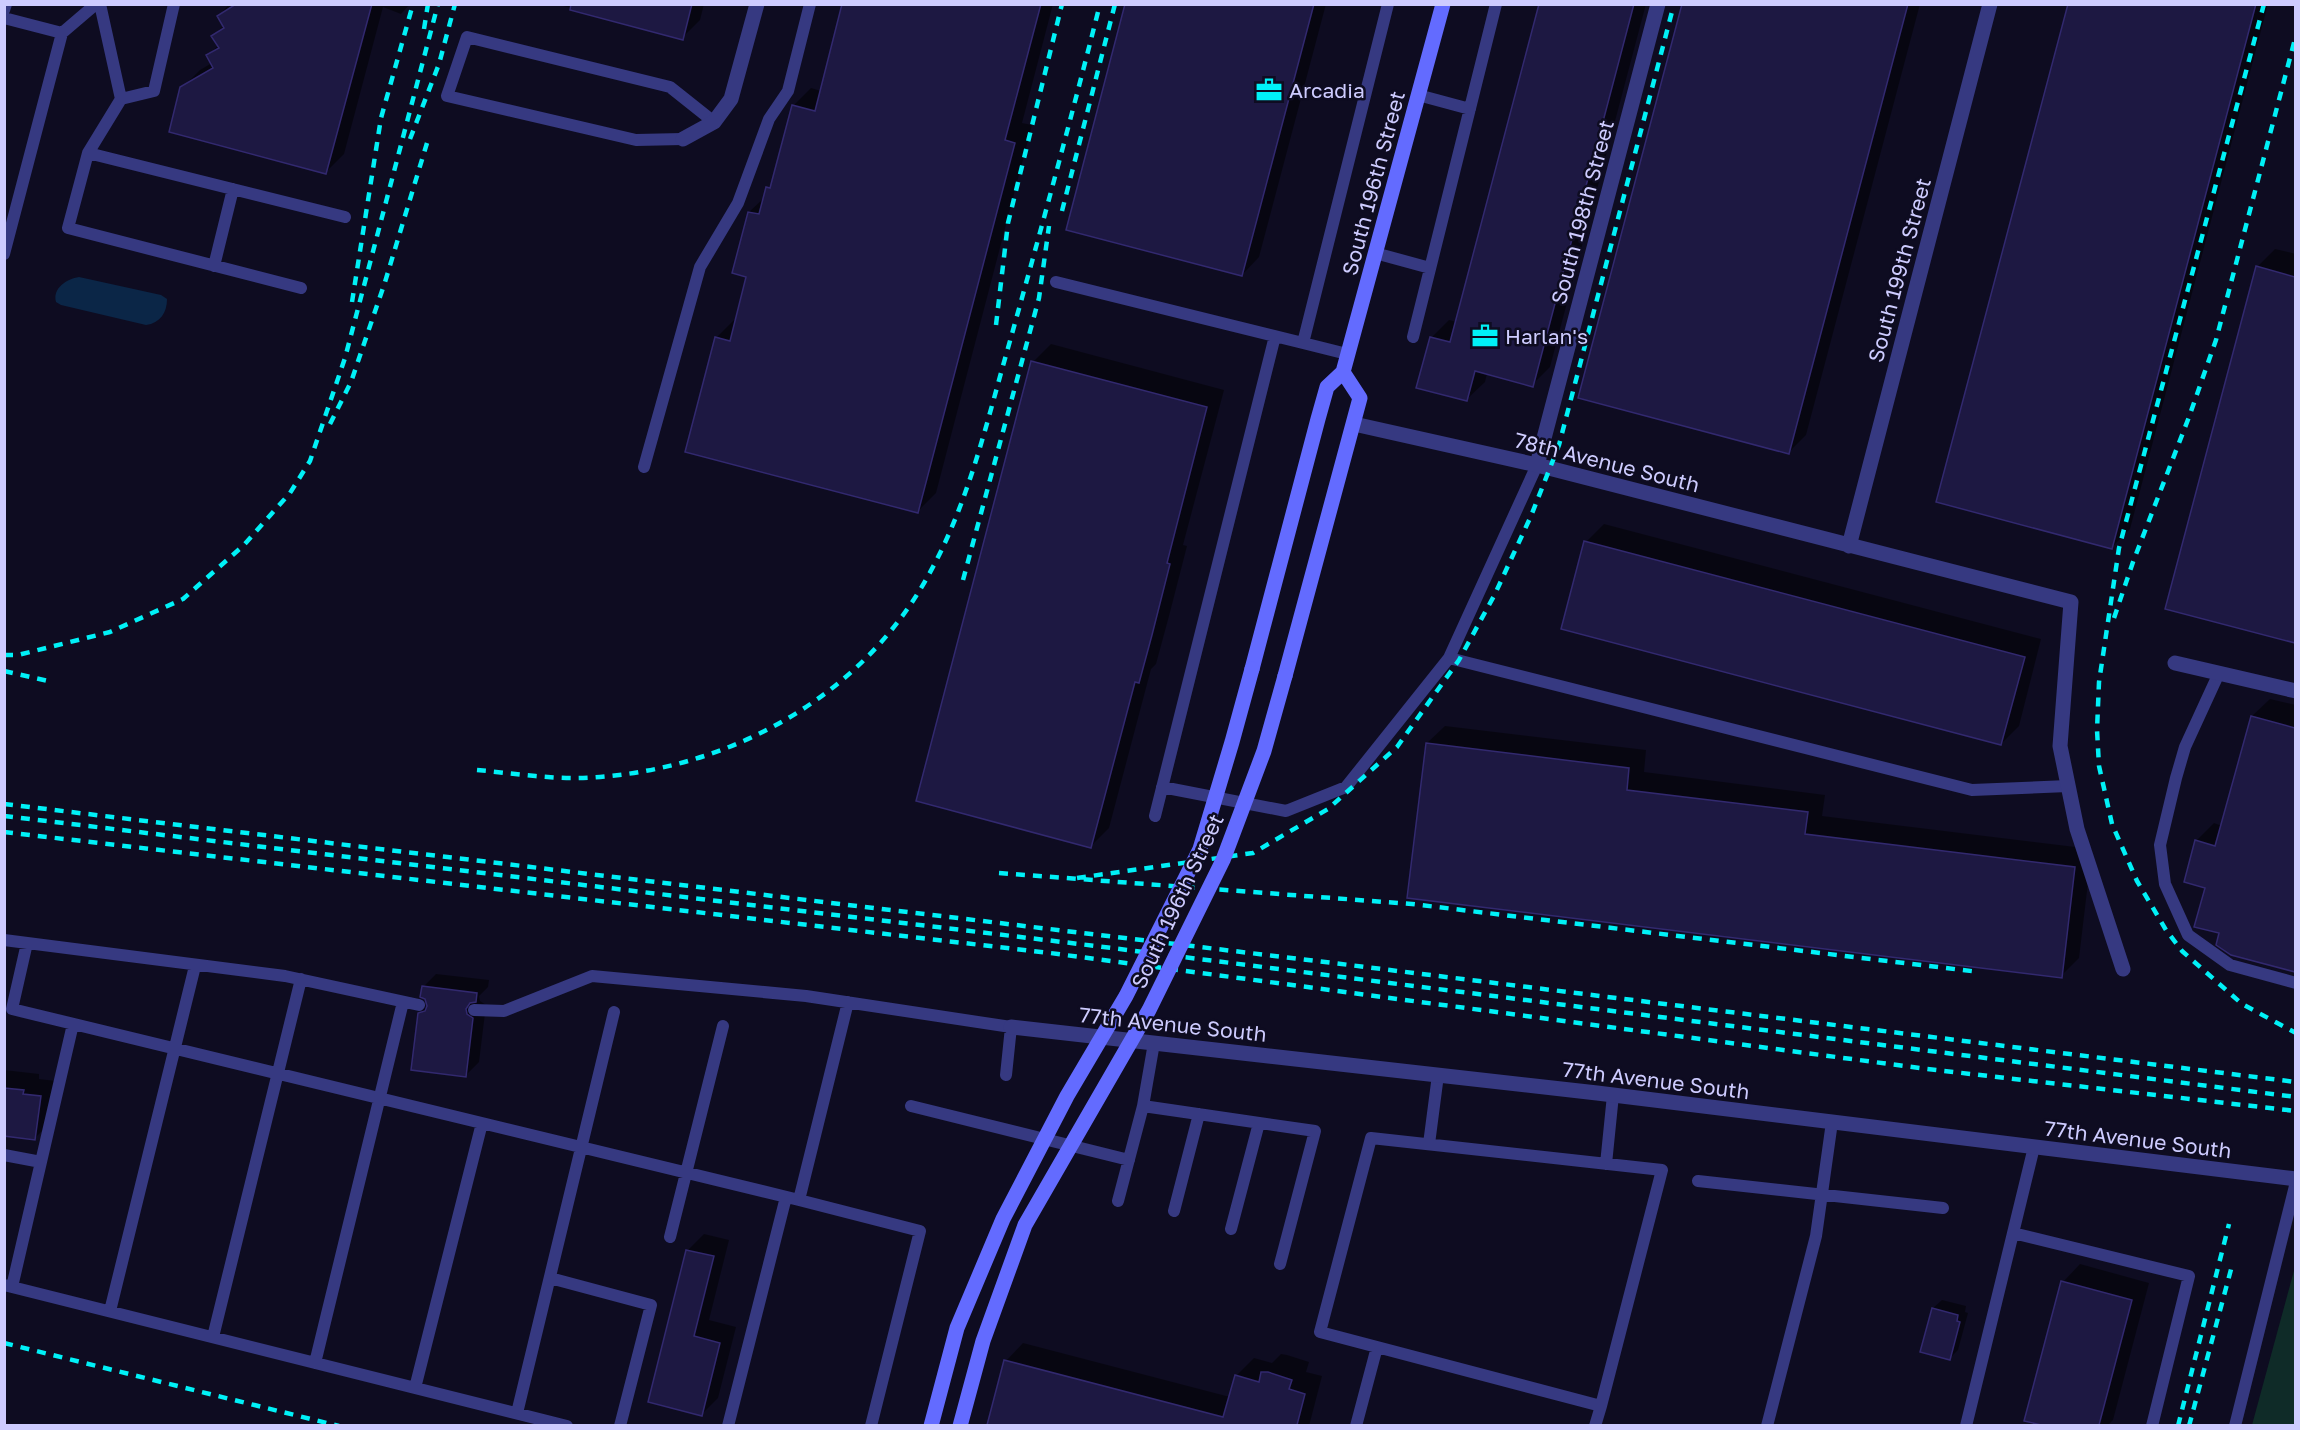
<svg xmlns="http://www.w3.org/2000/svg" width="2300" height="1430" viewBox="0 0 2300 1430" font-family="'Golos Text',sans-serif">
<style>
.green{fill:#0f2b28}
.water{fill:#0b2647}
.shadow{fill:#0007}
.building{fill:#1d1842;stroke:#32296f;stroke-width:1.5}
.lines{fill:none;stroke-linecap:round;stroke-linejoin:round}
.service{stroke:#363981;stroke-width:12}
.minor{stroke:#363981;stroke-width:15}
.secondary{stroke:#636bff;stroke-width:15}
.rail{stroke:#00f1f7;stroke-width:4.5;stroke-dasharray:9 8;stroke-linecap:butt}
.secondary-bridge{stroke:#636bff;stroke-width:15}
.labels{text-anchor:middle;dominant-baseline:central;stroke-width:5;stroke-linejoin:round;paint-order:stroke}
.poi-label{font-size:21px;fill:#ceccff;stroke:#0e0c21;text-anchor:start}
.street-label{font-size:21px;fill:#ceccff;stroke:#0e0c21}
</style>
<rect width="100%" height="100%" fill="#0e0c21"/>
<path class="green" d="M2295 1267V1425H2252Z"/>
<path class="water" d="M79 277 161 295 167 299C167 313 160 323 146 325L61 305 56 302C52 288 67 279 79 277Z"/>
<path class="shadow" d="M229 4H410L401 14 383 7 344 154 326 172 182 88 200 70 212 63 208 55 219 45 213 36 224 25 219 16Z
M556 4H704L700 20 682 38Z
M844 4H1053L1022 123 1032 125 936 493 918 511 716 338 734 320 736 321 748 276 749 212 766 196 768 188 773 182 793 106 811 88 821 91Z
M1127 4H1326L1259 257 1242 275Z
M1541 4H1646L1550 367 1532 385 1487 373 1485 382 1467 399 1431 338 1449 320 1457 322Z
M1683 4H1920L1806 435 1788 453Z
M2069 4H2268L2130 529 2112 547Z
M2275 249 2296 254V642L2167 608 2257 267Z
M1051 344 1224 390 1183 545 1187 546 1169 616 1156 664 1151 669 1109 828 1091 846 1033 362Z
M1604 524 2041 639 2019 726 2001 744 1586 542Z
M2270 699 2296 705V971L2231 954 2221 932 2196 841 2214 823 2222 826 2252 716Z
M1445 726 1646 750 1644 772 1825 795 1822 816 2092 849 2079 958 2061 976 1427 743Z
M436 974 489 980 488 987 479 996 480 1001 486 1005 479 1062 466 1075 419 1014 428 1005 423 987Z
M4 1070 39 1074V1079L56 1081 51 1122 35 1138 4 1135Z
M704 1234 729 1240 709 1320 736 1327 718 1398 702 1414 650 1401 688 1250Z
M2080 1264 2149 1283 2113 1420 2107 1426H2047L2026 1420 2063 1282Z
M1942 1300 1966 1306 1965 1312 1968 1313 1958 1350 1950 1358 1933 1308Z
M1023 1343 1230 1397 1236 1376 1254 1358 1272 1363 1281 1354 1287 1355 1309 1362 1306 1372 1322 1376 1309 1426H989L1006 1361Z"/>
<path class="building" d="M236 4H372L326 174 169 132 180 87 213 68 206 55 219 48 211 36 224 28 217 16Z
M571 4H692L683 40 570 10Z
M842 4H1041L1005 140 1015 143 918 513 685 452 715 337 730 341 746 277 732 273 748 212 759 214 766 187 770 188 792 105 815 111Z
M1125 4H1314L1242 276 1066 230Z
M1539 4H1634L1533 387 1475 371 1467 401 1416 388 1430 337 1450 342Z
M1682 4H1908L1789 454 1578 398Z
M2068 4H2256L2112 549 1936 502Z
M2256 266 2295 277V643L2165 609Z
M1031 361 1207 407 1167 563 1170 564 1152 635 1139 683 1135 682 1091 848 916 801Z
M1584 541 2025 657 2001 745 1561 629Z
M2251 716 2295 728V972L2231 955 2216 945 2219 933 2194 927 2205 888 2184 882 2195 840 2215 846Z
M1426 743 1629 768 1627 790 1808 812 1805 834 2075 867 2062 978 1407 898Z
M422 986 477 993 476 1002 470 1003 466 1009 467 1014 473 1018 466 1077 411 1070 418 1013 425 1011 427 1006 425 999 420 997Z
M4 1088 24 1090 23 1094 41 1096 35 1140 4 1136Z
M686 1250 714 1256 694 1336 720 1343 702 1416 648 1402Z
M2061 1281 2132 1300 2099 1425H2041L2024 1421Z
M1932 1308 1958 1315 1957 1321 1960 1322 1950 1360 1920 1352Z
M1004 1360 1223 1417 1235 1375 1259 1382 1261 1372H1268L1292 1380 1289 1389 1305 1394 1297 1425H987Z"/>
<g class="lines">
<path class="service" d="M100 4 121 99 88 153 68 228 301 288
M4 10 6 4
M4 18 62 33
M1418 95 1470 109
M121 99 154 91 174 4
M683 139 636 140 447 96 467 37 670 87 714 122
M88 153 345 217
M1375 253 1430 268
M4 254 62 33 96 4
M214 266 233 189
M1056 282 1303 343
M1413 337 1496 4
M1347 354 1303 343 1388 4
M1537 465 1449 658 1972 790 2068 786
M644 467 700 267 738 203 769 119 788 91 810 4
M2219 673 2185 747 2176 778 2160 845 2165 884 2188 935 2230 965 2296 983
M1162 787 1286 811 1346 787 1449 658
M1155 816 1275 336
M4 940 285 976 419 1005
M27 943 12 1009 799 1200
M848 1002 799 1200 920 1231 871 1426
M474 1010 504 1011 592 976 806 996 1011 1027 1006 1075
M911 1106 1129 1160
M1143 1106 1315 1131 1280 1264
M1429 1144 1438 1075
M4 1155 41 1162
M1606 1164 1613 1095
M1698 1181 1943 1208
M1118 1201 1143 1106 1154 1043
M1174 1211 1199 1114
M1231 1229 1259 1123
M2013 1233 2189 1276 2152 1426
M670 1237 723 1026
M550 1278 651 1305 620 1426
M4 1285 567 1426
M12 1287 73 1024
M110 1311 195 966
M213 1337 301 979
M315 1363 403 1002
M415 1388 482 1123
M517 1413 614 1012
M728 1426 786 1197
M1356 1426 1377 1347
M1595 1426 1601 1406 1320 1332 1371 1138 1662 1170 1601 1406
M1767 1426 1816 1236 1832 1122
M1966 1426 2034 1147
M2235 1426 2296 1182"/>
<path class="minor" d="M683 139 714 122 731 99 757 4
M1354 424 1537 465 2071 602 2060 746 2077 829 2123 969
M1537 465 1658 4
M1849 546 1990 4
M2175 663 2296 691
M1011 1027 1597 1093 2296 1179"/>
<path class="secondary" d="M1252 669 1318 419 1327 387 1343 372 1443 4
M1285 676 1360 398 1343 372"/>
<path class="rail" d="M2264 4 2119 548 2099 682 2097 730 2099 766 2112 824 2137 881 2166 930 2182 951 2242 1004 2296 1033
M424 29 428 4
M410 139 439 64 455 4
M1062 211 1115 4
M352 302 381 118 413 4
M996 325 1008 223 1062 4
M330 424 351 382 385 282 427 143
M963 580 1039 298 1049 226
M2114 618 2133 562 2189 417 2216 340 2296 35
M4 655H18L110 632 183 599 244 545 290 493 310 461 345 358 438 4
M4 671 48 681
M477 770C511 773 548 779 583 778 723 772 859 701 928 576 968 505 986 425 1008 348 1040 234 1071 119 1100 4
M4 804 1317 961 2296 1082
M4 816 1096 946 2296 1097
M4 832 1050 953 1927 1069 2296 1111
M999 873 1412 904 1979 972
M1077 878 1253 853 1328 809 1397 747 1459 660 1495 594 1531 516 1559 445 1674 4
M4 1343 339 1426
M2178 1426 2229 1224
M2189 1426 2233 1262"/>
<path class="secondary-bridge" d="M931 1426 957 1328 1003 1219 1067 1096 1126 996 1200 849 1232 742 1252 669
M960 1426 983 1341 1025 1225 1149 1010 1223 860 1264 751 1285 676"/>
</g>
<defs>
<g id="office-bare" transform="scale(2.07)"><path d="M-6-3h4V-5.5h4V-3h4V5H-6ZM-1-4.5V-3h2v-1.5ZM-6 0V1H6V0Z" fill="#00f1f7" stroke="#0e0c21" stroke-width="2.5" paint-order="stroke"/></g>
</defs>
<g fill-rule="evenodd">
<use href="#office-bare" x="1269" y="90"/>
<use href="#office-bare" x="1485" y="336"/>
</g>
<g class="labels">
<g class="poi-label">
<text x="1289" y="90">Arcadia</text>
<text x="1505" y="336">Harlan's</text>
</g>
<g class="street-label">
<text transform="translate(1373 183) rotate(-75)">South 196th Street</text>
<text transform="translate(1582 212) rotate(-75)">South 198th Street</text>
<text transform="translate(1899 270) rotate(-75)">South 199th Street</text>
<text transform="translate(1607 462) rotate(14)">78th Avenue South</text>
<text transform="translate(1177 901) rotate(-65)">South 196th Street</text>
<text transform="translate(1173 1024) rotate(6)">77th Avenue South</text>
<text transform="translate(1656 1080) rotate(7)">77th Avenue South</text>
<text transform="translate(2138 1139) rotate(7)">77th Avenue South</text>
</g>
</g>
<rect width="2300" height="1430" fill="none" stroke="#ceccff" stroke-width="12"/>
</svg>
